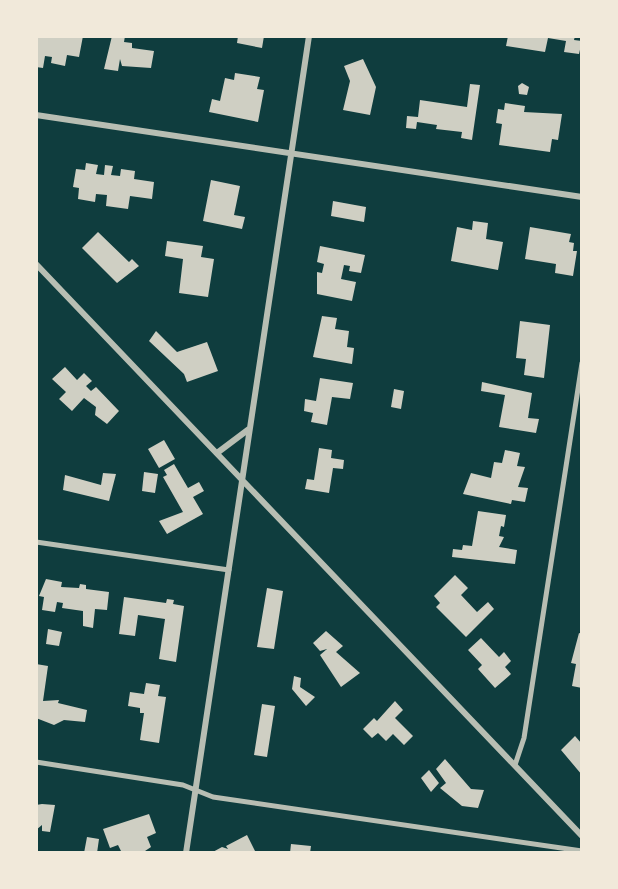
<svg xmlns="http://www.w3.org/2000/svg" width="618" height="889" viewBox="0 0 618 889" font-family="'PT Sans Narrow',sans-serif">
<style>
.building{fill:#cfcfc3}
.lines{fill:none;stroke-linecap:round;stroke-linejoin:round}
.minor{stroke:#b8beb3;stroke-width:5}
.tertiary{stroke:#b8beb3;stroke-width:6}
</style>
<rect width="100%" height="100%" fill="#0f3d3e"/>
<path class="building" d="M36 36H83L79 57 67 55 65 66 51 63 52 57 45 56 43 68 36 67Z
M112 36H125L124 42 132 43V48L154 51 151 68 122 66 120 59 118 71 104 69Z
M238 36H264L262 48 237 43Z
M508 36H575L574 40 582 41 579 54 564 52 566 41 548 38 545 52 506 46Z
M363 59 376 87 370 115 343 110 350 81 344 66Z
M235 73 260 77 257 89 264 90 258 122 209 112 212 99 220 101 225 78 234 80Z
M522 83 529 87 527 95 519 94 518 86Z
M470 84 480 85 472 140 461 138 462 132 436 129 437 125 417 122 416 129 406 128 407 116 418 117 420 100 467 107Z
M505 103 525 106 524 112 562 114 558 140 552 139 550 152 499 145 502 124 496 123 498 109 504 110Z
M86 163 98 165 96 174 104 175 105 165 113 166 111 175 120 176 121 169 135 171 134 179 154 182 152 199 130 196 128 209 106 206 107 195 96 194 95 202 78 199 79 188 73 187 76 169 85 170Z
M211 180 240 186 234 215 245 217 242 229 203 221Z
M333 201 366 207 364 222 331 216Z
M473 221 488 223 486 239 503 242 498 270 451 261 457 227 472 230Z
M530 227 571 234 569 242 574 243 573 251H577L573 276 555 273 556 264 525 259Z
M98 232 129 262 132 259 139 266 117 283 82 248Z
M167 241 203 246 201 257 214 259 208 297 179 293 183 259 165 256Z
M320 246 365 255 361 273 349 271 350 266 344 265 341 279 356 282 352 301 317 294V272L322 273 324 264 317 262Z
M322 316 337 318 335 329 349 331 347 347 354 348 352 364 313 357Z
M520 321 550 325 544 378 524 375 526 359 516 358Z
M156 331 177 352 207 342 218 371 187 382 184 374 149 341Z
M65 367 77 380 84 373 92 381 86 386 91 391 96 387 119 411 107 424 95 415 96 407 84 398 72 411 59 399 66 392 52 379Z
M320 378 353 383 350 399 332 397 327 425 311 422 313 413 304 411 305 399 316 401Z
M482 382 532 393 528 418 539 419 536 433 499 427 505 395 481 391Z
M394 389 404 391 401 409 391 407Z
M164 440 175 459 159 468 148 449Z
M319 448 332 450 331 458 344 460 343 469 333 468 329 493 305 489 307 479 314 480Z
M505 450 520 453 517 466 525 467 518 487 528 488 525 502 512 500 511 504 463 494 471 473 491 478 494 462 502 463Z
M174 464 188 488 199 482 204 491 193 497 203 514 167 534 159 521 183 512 163 477 167 475 164 470Z
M144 472 158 474 155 493 142 491Z
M103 473 116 474 109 501 63 490 65 475 101 485Z
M478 511 506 515 504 527 501 526 499 536 504 537 499 547 517 550 515 564 452 557 453 549 462 550 463 545 472 546Z
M455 575 468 588 461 595 477 612 488 602 494 609 466 637 436 607 440 603 434 596Z
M46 579 62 582 61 587 79 588 80 584 86 585V589L109 592 107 610 95 609 93 628 83 626V611L62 608 63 603 57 602 55 612 42 610 44 597 39 596Z
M267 588 283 591 274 649 257 647Z
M124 597 166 603 167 599 174 600 173 604 184 606 176 662 159 659 165 619 138 615 135 636 119 634Z
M48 629 62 632 59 646 46 644Z
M326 631 343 646 336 652 360 673 341 687 320 655 327 649 320 651 313 643Z
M579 633 582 634V688L572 686 576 664 571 663Z
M481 638 499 657 504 652 511 661 505 667 511 674 495 688 478 669 482 665 468 650Z
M36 664 48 666 43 701 59 700 58 703 87 710 85 722 64 720 54 725 36 718Z
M294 676 301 678 300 687 315 697 306 706 292 689Z
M146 683 160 685 158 696 166 697 159 743 140 740 144 713H140V708L128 706 130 692 144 694Z
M395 701 403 710 395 718 413 736 404 745 393 734 386 741 378 733 372 738 363 729 374 718 377 721Z
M262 704 275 706 267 757 254 755Z
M575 736 582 744V775L561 750Z
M445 759 471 789 484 790 478 808 462 806 440 788 446 783 436 769Z
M429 770 439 783 431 792 421 778Z
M42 804 55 805 50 832 42 831V825L36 830V805Z
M149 814 156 833 147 837 151 847 142 853H122L118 845 110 848 103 829Z
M247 835 256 853H211L222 847 228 849 226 846Z
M87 837 99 839 97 853H84Z
M291 844 311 846 310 853H290Z"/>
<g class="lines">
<path class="minor" d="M36 542 229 570
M36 762 183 785 213 797 582 851
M515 765 524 738 582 363"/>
<path class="tertiary" d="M36 115 582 197
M36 264 582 836
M217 453 249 429
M186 853 309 36"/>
</g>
<rect width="618" height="889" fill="none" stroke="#f1e9da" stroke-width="76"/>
</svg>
